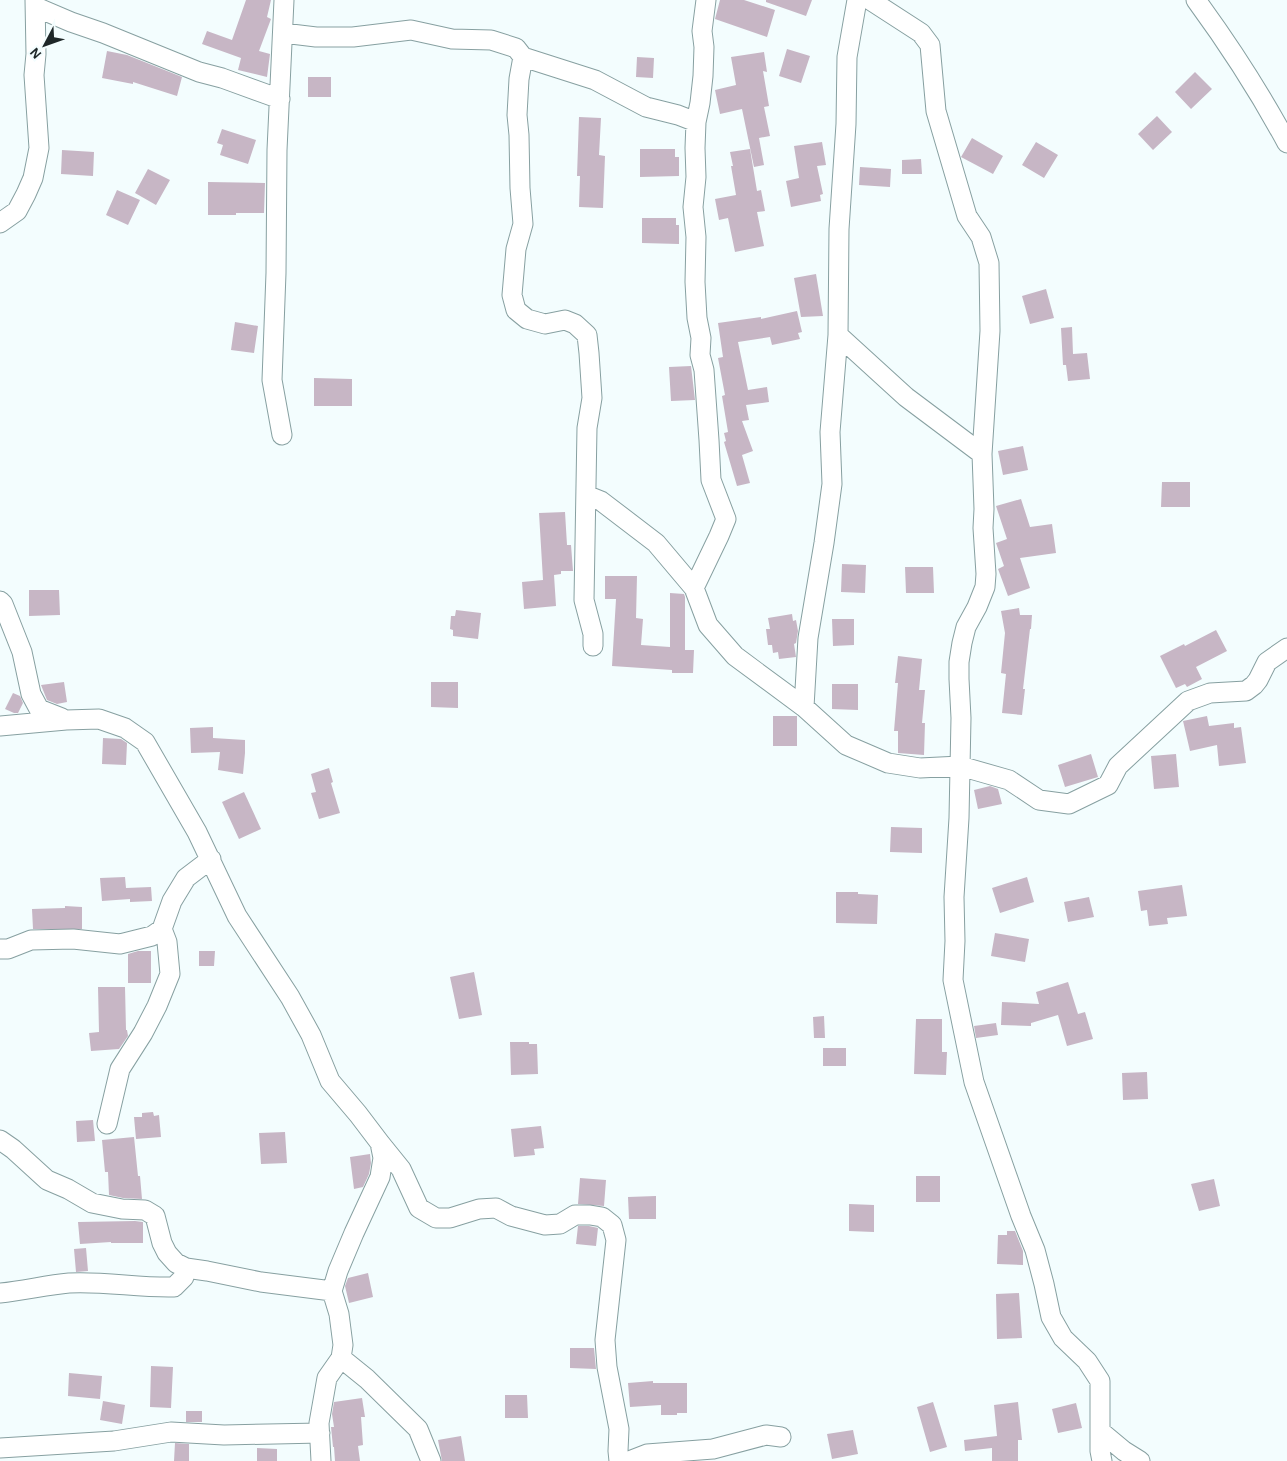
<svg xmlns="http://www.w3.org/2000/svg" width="1287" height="1461" viewBox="0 0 1287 1461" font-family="'Alegreya Sans',sans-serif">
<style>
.building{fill:#c7b6c5}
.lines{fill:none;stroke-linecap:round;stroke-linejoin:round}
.minor-casing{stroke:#87a0a1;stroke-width:21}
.minor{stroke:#fff;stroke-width:19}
</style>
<rect width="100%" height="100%" fill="#f3fdfe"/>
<path class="building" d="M246 0H271L267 17 271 19 259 51 270 54 267 77 238 70 241 58 202 44 207 31 232 40Z
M720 0H744L775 10 767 37 715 19Z
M766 0H812L806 16 766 2Z
M787 49 810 56 801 83 779 76Z
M107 51 127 55 182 77 177 96 133 82V84L102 78Z
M764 52 767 72 763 71 769 106 764 107 770 136 759 138 764 165 754 167 742 109 720 114 715 90 736 85 731 57Z
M637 57 654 58 653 78 636 77Z
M1195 72 1212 89 1191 109 1175 92Z
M308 77H331V97H308Z
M1157 116 1172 132 1153 150 1138 134Z
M579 117 601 118 599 155 605 156 603 208 579 207 580 176H577Z
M222 129 256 140 248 164 220 155 223 145 217 143Z
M972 138 1003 156 993 174 961 157Z
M822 142 826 165 817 166 823 194 820 195 821 201 791 207 786 181 799 178 794 146Z
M1036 142 1058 155 1044 178 1022 165Z
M640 149H675V157H679V176L640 177Z
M750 149 757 191 761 190 765 211 757 212 764 246 735 252 728 218 719 220 715 199 736 195 731 166H733L730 152Z
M62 150 94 152 93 176 61 174Z
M921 159 922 174H902V160Z
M860 167 891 169 890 187 859 185Z
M148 169 170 180 156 205 135 193Z
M208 182 265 183 264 213H236V215H208Z
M117 190 140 200 128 225 106 215Z
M642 218H676V225H679V244L642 243Z
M816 274 823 316 801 317 794 278Z
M1046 289 1054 318 1030 324 1022 296Z
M797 311 802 332 798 333 800 339 772 345 770 337 738 342 748 390 767 387 769 402 746 405 749 420 742 421 753 451 742 455 750 483 737 486 724 442 726 441 724 433 728 432 722 396 725 395 718 358 723 357 718 323 761 317V319Z
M235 322 258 326 254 353 231 350Z
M1072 327 1073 354 1087 353 1090 379 1068 381 1066 365H1063L1061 328Z
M691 366 695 400 671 401 669 367Z
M314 378 352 379V406H314Z
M1023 446 1028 470 1003 475 998 451Z
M1162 482H1190V507H1161Z
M1021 499 1030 527 1052 524 1056 553 1020 558 1030 588 1008 596 998 569 1004 566 996 543 1007 539 996 506Z
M565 512 567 545H571L573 571H561V574L554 575 556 606 524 609 522 582 543 580 539 513Z
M842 564 866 565 865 593 841 592Z
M905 567H933L934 593H906Z
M605 576H637L636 618 643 619 641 645 670 647V593L684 594 685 597V650H694L693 673H672V670L612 666 616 599H605Z
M29 590H59L60 615 29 616Z
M1019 608 1020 615H1032L1031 629H1030L1023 689H1025L1022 715 1002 713 1006 674 1001 673 1005 633 1001 611Z
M456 610 481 613 478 639 453 636V630L450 629 451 616H455Z
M792 614 793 621 796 620 798 631 796 643 794 644 796 657 779 659 778 652 773 653 772 645H768L766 629H770L768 618Z
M832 619H854V645L833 646Z
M1216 630 1227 651 1196 667 1202 679 1187 687 1185 684 1176 688 1160 656 1184 644 1185 646Z
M898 656 922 659 919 690H925L922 723H925L924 755 898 753V731H894L898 683H895Z
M64 682 67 702 57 704 47 700 41 685Z
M431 682H458V708L431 707Z
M832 684H858V710L832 709Z
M13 693 20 696 23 703 18 713H14L5 709Z
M773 716H797V746H773Z
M1207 716 1209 726 1234 723V728L1241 727 1246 763 1219 766 1217 745 1190 751 1183 721Z
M213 727V738L245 740V753L243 774 218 770 220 752 191 753 190 728Z
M103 738 121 739 127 743 126 765 102 764Z
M1091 754 1098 777 1065 787 1058 765Z
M1176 754 1179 787 1154 789 1151 756Z
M329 768 333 782 331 783 340 813 319 819 311 793 316 792 311 774Z
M990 786 998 789 1002 804 978 809 974 790Z
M244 792 261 829 239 839 222 802Z
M891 827 922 828V853L890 852Z
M125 877 126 888 151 887 152 901 130 902V899L102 901 100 878Z
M1027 877 1034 902 1000 913 992 888Z
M1182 885 1187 916 1167 918 1168 924 1149 926 1147 910 1141 911 1138 891Z
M836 892H858V894L878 895 877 924 836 923Z
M1089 897 1094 917 1068 922 1064 902Z
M65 906 82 907V929H33L32 909 65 908Z
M995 933 1029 939 1025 962 991 956Z
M138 951H151V983H128V954Z
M199 951H215L214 966H199Z
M474 972 482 1015 459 1019 450 977Z
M1068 982 1078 1014 1085 1012 1093 1039 1067 1046 1058 1015 1031 1023V1026L1001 1025 1002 1002 1039 1004 1036 992Z
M98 987H125L126 1030H127L128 1036 119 1049 91 1051 89 1033 99 1032Z
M824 1016 825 1038H814L813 1017Z
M916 1019H942V1052H947L946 1075 914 1074Z
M996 1023 998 1035 976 1038 974 1026Z
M510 1042H529V1044H537L538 1074 511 1075Z
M823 1048H846V1066H823Z
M1147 1072 1148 1099 1123 1100 1122 1073Z
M153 1112 154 1116 159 1115 161 1137 136 1139 134 1117H142V1113Z
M93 1120 95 1141 77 1142 76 1121Z
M541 1126 544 1148 534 1149 535 1155 514 1157 511 1129Z
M285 1132 287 1163 261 1164 259 1133Z
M134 1137 138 1176H140L142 1199 123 1198 109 1195 108 1172H105L102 1140Z
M370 1154 371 1163 369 1174 363 1187 354 1189 350 1157Z
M916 1176H940V1202H916Z
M580 1178 606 1180 604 1206 578 1204Z
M1214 1179 1220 1206 1199 1211 1191 1184Z
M656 1196V1219H629L628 1197Z
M849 1204 874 1205V1232L849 1231Z
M135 1221 143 1222V1243H111V1242L80 1244 78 1222Z
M578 1226H589L598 1228 596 1246 576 1244Z
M1007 1231H1015L1023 1251V1265L997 1264 998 1235H1007Z
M86 1248 88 1271 76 1272 74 1249Z
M368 1273 373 1297 349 1303 345 1286 348 1278Z
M1019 1293 1022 1338 997 1339 996 1294Z
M570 1348H594L596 1369 570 1368Z
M151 1366 173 1367 171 1408 150 1407Z
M69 1373 102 1376 100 1399 68 1396Z
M653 1381V1383H687V1413H677V1415H661V1405L630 1407 628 1383Z
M505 1395H527L528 1418H505Z
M362 1398 365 1417H361L363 1445 358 1446 360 1461H335L334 1447H333L331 1427H334L332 1414 334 1402Z
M103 1401 125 1405 122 1424 100 1420Z
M933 1402 947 1447 930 1452 917 1407Z
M1018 1402 1022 1440H1018V1461H992V1448L965 1451 964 1440 997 1436 994 1405Z
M1076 1403 1082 1428 1058 1433 1052 1409Z
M186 1411H202V1422H186Z
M853 1430 858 1454 832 1459 827 1434Z
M461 1436 465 1461H442L438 1440Z
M175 1443 189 1444V1461H174Z
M257 1448 277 1449V1461H257Z"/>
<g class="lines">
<g class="minor-casing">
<path id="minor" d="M870 0 921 33 930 45 936 111 967 216 981 237 989 263 990 331 982 454 984 509 983 528 986 574 985 587 977 607 966 627 962 643 959 662V679L961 718 959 818 954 897 955 941 953 980 974 1082 1021 1216 1035 1250 1044 1284 1051 1317 1063 1338 1087 1361 1100 1381V1451L1102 1461
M1196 0C1229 45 1260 93 1287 143
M36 7 71 22 103 33 199 72 222 78 280 99
M283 33 316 37H353L411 30 452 39 491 40 516 48 523 57 519 79 517 115 519 135 520 188 523 224 516 249 512 295 516 310 527 319 545 324 565 320 575 324 587 335 589 353 592 398 587 428 584 600 593 634V646
M523 57 595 80 646 107 678 115 696 122
M0 223 17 211 26 194 33 178 39 148 34 75 36 54 35 0
M838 335 906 397 982 454
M282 435 272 380 276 273 277 150 284 0
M586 495 601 501 656 543 694 588 708 625 735 656 804 707 846 745 888 763 920 768 960 766 1009 780 1039 800 1069 804 1108 785 1118 766 1188 701 1210 693 1246 691 1254 685 1258 680 1267 662 1287 648
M694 588 719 536 726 519 711 480 709 440 704 370 700 355 701 338 697 318 695 282 696 237 693 207 696 177 695 148 696 122 700 103 703 76 704 47 702 31 706 0
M0 601 3 604 22 652 31 694 39 709 62 718
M804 707 808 638 824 543 832 484 830 432 838 335 839 229 846 124 847 57 857 0
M0 726 66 720 99 719 125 728 145 742 197 832 237 916 290 997 311 1035 330 1081 358 1114 380 1143 383 1158 380 1177 354 1233 338 1271 332 1291 339 1314 343 1345 341 1358 327 1378 319 1423 321 1461
M0 949H8L31 940 73 939 120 944 152 936 162 929 172 901 186 878 211 859
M107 1124 120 1069 143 1033 157 1006 170 974 167 942 162 929
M0 1140 13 1149 47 1180 68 1189 92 1203 122 1209 145 1210 155 1216 162 1243 167 1253 176 1263 186 1268 207 1271 261 1282 332 1291
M380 1143 401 1169 419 1208 436 1218H450L479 1209 496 1208 511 1216 545 1225 560 1224 575 1215H590L602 1217 612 1225 616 1240 605 1340 607 1367 619 1429 618 1451 619 1461
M0 1293C23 1291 46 1285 69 1283 104 1281 139 1288 174 1287L184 1277 186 1268
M341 1358 367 1379 418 1429 431 1461
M1100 1431 1124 1451 1140 1461
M0 1448 114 1441 171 1432 224 1435 320 1433
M629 1461 647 1454 713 1449 766 1435 781 1437"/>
</g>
<use href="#minor" class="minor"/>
</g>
<g transform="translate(45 45) rotate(229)" stroke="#f3fdfe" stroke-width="4" paint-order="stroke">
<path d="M0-4L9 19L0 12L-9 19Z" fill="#1e2728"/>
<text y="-8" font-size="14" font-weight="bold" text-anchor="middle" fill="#1e2728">N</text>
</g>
</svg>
